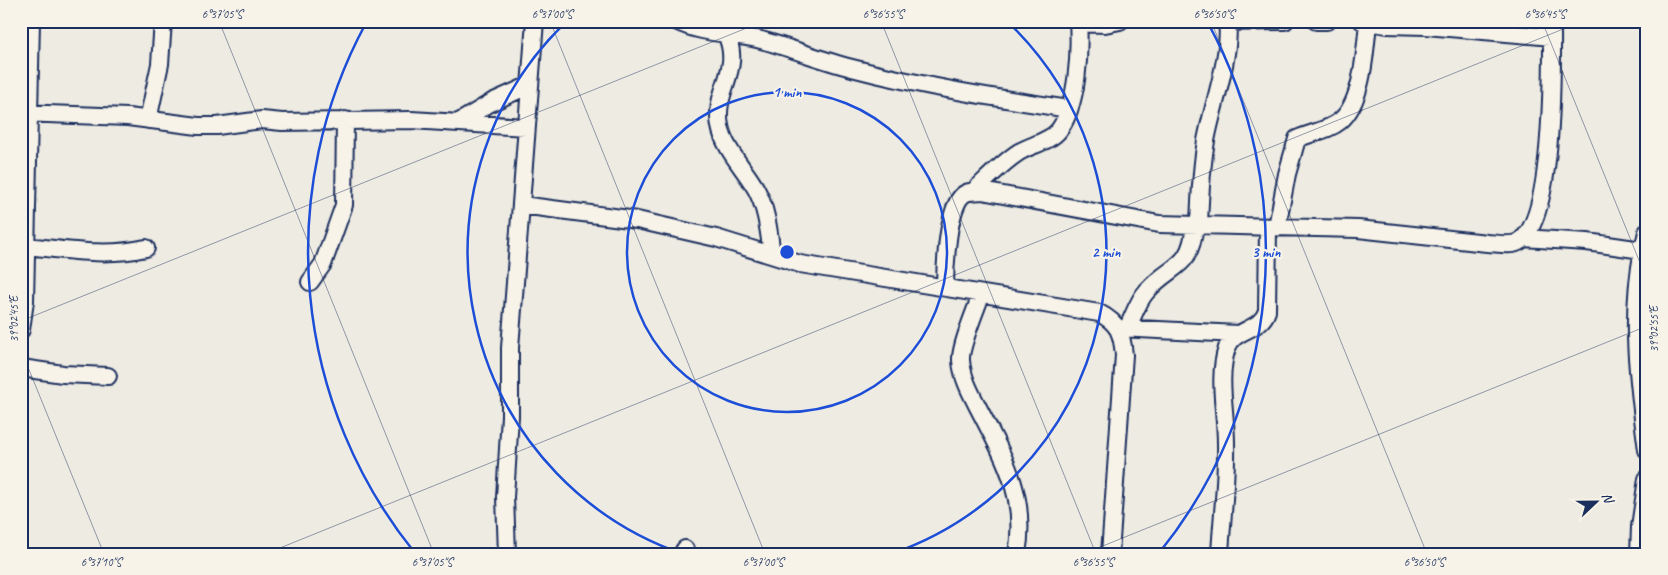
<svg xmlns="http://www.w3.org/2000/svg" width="1668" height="575" viewBox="0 0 1668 575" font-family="Caveat,sans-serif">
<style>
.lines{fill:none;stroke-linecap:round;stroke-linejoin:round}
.street-casing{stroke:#1b2f5e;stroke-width:20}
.street{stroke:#f7f3e8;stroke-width:16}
.ticks{fill:none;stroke:#1b2f5e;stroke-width:1;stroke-opacity:0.45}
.ring{fill:none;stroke:#1d4ed8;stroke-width:2.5}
.centre{fill:#1d4ed8;stroke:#f7f3e8;stroke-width:2.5}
.ring-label{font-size:15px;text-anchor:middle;font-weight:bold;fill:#1d4ed8;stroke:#f7f3e8;stroke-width:4.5;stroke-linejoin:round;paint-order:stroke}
.neatline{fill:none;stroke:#1b2f5e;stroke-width:2}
.ticks-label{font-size:12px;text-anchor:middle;fill:#1b2f5e}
</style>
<rect width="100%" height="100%" fill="#eeebe2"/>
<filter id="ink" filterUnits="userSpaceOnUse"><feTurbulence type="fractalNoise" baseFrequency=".02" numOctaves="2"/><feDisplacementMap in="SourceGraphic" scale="10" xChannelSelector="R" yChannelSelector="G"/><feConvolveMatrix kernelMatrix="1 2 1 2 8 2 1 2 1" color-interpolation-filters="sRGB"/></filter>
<g filter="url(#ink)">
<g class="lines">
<g class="street-casing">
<path id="street" d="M676 21C702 34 730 33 757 39 789 47 820 60 852 68 924 87 996 98 1069 109
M1316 21H1327
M1362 21 1387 25 1426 26 1552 37
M1227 22 1285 21
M1079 23 1105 24 1120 21
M726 34C743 71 713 90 720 126 724 149 745 169 756 189 767 209 769 233 772 255
M21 113 128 117 198 126H217L262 120 282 122 411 120 526 127
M148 120 160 64 163 21
M459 122 492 102 530 85
M973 192C988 178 1002 163 1019 152 1031 145 1051 141 1059 130 1078 104 1080 52 1078 21
M521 205 637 220 716 238 800 264 1099 313C1119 323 1122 334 1124 355L1110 554
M1199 225C1200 197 1201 169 1206 141 1212 107 1232 54 1227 21
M1277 227 1287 174 1297 139C1311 132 1328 131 1340 121 1363 102 1365 51 1368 22
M1647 232C1628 307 1637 374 1647 450
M1523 238 1587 242 1642 250
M26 246C67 250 106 257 146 248
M310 282 323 264 344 205 345 120
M945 288C945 269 947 201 966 193 970 191 977 192 982 191L1159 224 1358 229 1487 243C1496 243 1512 247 1520 241 1555 216 1552 64 1552 21
M981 295C976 309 960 347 961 360 962 379 973 397 981 413 1006 461 1027 498 1017 554
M1119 328 1238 334
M1127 329C1133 317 1138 300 1147 291 1173 262 1190 271 1195 225
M21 330 25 301 31 21
M21 368 63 374 108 376
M507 554 505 497 510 416V348L535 21
M682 554 685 549
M1220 554C1222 517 1227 480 1226 443 1226 412 1217 378 1227 348 1234 328 1260 332 1267 311L1268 227
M1639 554 1640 527 1647 479"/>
</g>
<use href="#street" class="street"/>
</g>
</g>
<path class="ticks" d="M219 21 434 554M550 21 765 554M881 21 1096 554M1211 21 1427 554M1542 21 1647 280M21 321 764 21M21 350 104 554M265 554 1583 21M1083 554 1647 326"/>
<g class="ring">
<circle cx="787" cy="252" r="160"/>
<path d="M683 554A319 319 0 0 1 565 23M1009 23A319 319 0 0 1 891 554"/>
<path d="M415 553A479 479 0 0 1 366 23M1208 23A479 479 0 0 1 1159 553"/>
</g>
<circle cx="787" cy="252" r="8" class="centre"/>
<g class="ring-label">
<text x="787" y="97">1 min</text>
<text x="1106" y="257">2 min</text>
<text x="1266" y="257">3 min</text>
</g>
<rect width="1668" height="575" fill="none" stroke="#f7f3e8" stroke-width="55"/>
<g transform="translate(1596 502) rotate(68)" stroke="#f7f3e8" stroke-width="4" paint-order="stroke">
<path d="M0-4L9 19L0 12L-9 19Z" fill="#1b2f5e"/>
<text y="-8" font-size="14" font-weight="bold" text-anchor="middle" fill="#1b2f5e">N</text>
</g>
<rect x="28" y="28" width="1612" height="520" class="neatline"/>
<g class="ticks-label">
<text x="222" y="18">6°37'05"S</text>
<text x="552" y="18">6°37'00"S</text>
<text x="883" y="18">6°36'55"S</text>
<text x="1214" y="18">6°36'50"S</text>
<text x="1545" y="18">6°36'45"S</text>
<text transform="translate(14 319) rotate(-90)" y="4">39°02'45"E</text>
<text transform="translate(1654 329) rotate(-90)" y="4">39°02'55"E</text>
<text x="101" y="566">6°37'10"S</text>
<text x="432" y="566">6°37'05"S</text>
<text x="763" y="566">6°37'00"S</text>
<text x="1093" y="566">6°36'55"S</text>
<text x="1424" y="566">6°36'50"S</text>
</g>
</svg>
